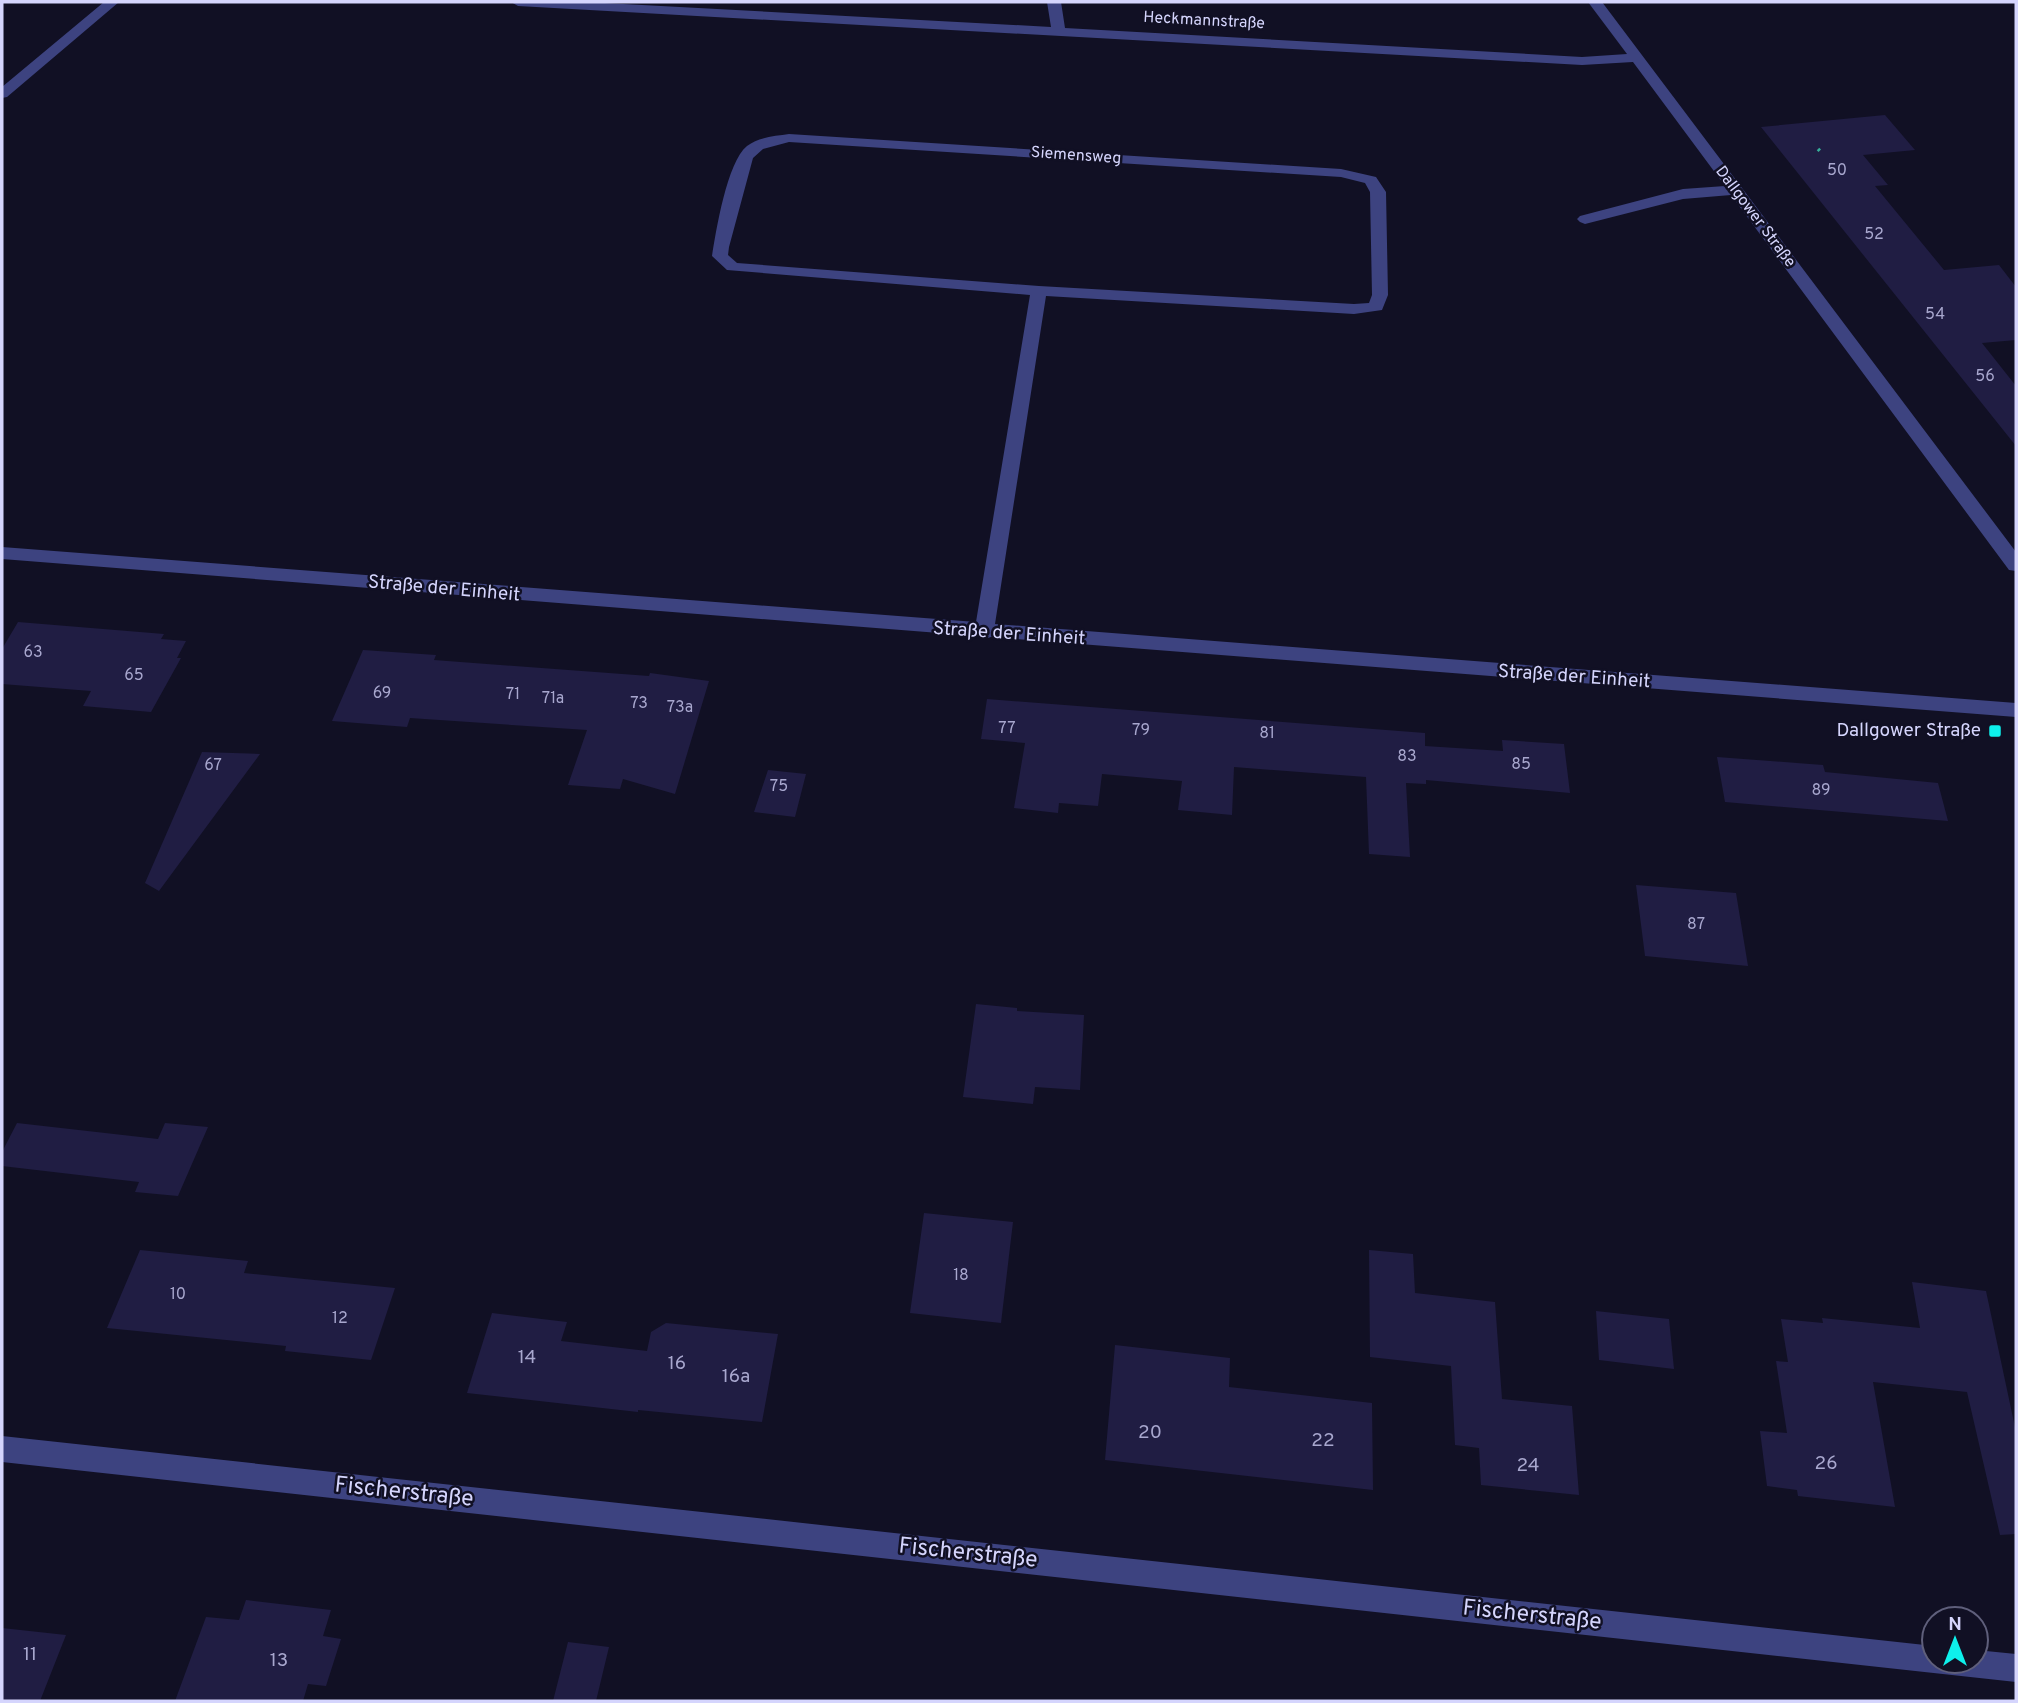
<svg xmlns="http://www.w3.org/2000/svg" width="2018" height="1703" viewBox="0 0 2018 1703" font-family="Overpass,sans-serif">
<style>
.building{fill:#201d43}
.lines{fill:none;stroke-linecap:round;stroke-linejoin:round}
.path{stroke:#36af9a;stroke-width:3.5;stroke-dasharray:2.5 3.5;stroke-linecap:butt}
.minor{fill:#3d4380;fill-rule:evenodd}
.poi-dot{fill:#0ef0ec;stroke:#111024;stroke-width:2.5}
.labels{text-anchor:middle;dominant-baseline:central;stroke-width:5;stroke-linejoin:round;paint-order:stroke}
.far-street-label{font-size:16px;fill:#d5d5fd;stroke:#111024}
.number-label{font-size:16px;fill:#a8a7ce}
.street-label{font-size:19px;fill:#d5d5fd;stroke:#111024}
.poi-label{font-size:19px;fill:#d5d5fd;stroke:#111024;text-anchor:end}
.near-number-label{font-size:19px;fill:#a8a7ce}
.near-street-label{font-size:23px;fill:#d5d5fd;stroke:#111024}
</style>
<rect width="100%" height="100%" fill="#111024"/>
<path class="building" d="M1885 115 1915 150 1863 155 1888 185 1875 186 1944 270 1999 265 2016 287V340L1982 343 2016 386V446L1761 127Z
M18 622 164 634 161 639 186 641 177 658H181L151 712 83 706 91 691 2 684V649Z
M363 650 436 655 434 660 649 676 650 673 709 681 675 794 623 779 620 789 568 785 587 730 410 718 407 727 332 721Z
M987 699 1425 733V746L1503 751 1502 740 1564 744 1570 793 1426 780V784L1406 783 1410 857 1369 854 1366 777 1234 767 1232 815 1178 810 1182 781 1102 774 1098 806 1059 803 1058 813 1014 808 1025 743 981 739Z
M202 752 260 754 159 891 145 883Z
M1717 757 1823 765 1825 772 1938 783 1948 821 1725 802Z
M768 770 806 774 795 817 754 812Z
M1636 885 1736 893 1748 966 1645 956Z
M976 1004 1017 1008V1011L1084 1015 1080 1090 1035 1087 1033 1104 963 1097Z
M17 1123 158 1139 165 1123 208 1127 178 1196 135 1192 139 1182 2 1166V1152Z
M924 1213 1013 1222 1001 1323 910 1313Z
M140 1250 248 1261 244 1273 395 1288 371 1360 285 1351 286 1346 107 1328Z
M1369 1250 1413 1254 1415 1293 1495 1302 1502 1399 1572 1406 1579 1495 1481 1485 1479 1448 1455 1445 1451 1366 1370 1357Z
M1912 1282 1986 1291 2016 1432V1534L2000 1535 1967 1392 1873 1382 1895 1507 1798 1496 1797 1490 1767 1486 1760 1431 1787 1433 1776 1361 1788 1362 1781 1319 1823 1323 1822 1318 1920 1328Z
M1596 1311 1669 1319 1674 1369 1599 1360Z
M492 1313 567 1322 561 1341 647 1351 651 1332 666 1323 778 1334 762 1422 638 1410V1412L467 1393Z
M1115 1345 1230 1358 1229 1387 1372 1403 1373 1490 1105 1460Z
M246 1600 331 1610 323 1636 341 1639 326 1686 308 1684 303 1701H175L206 1617 239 1620Z
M2 1628 66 1635 40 1701H2Z
M568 1642 609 1647 596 1701H553Z"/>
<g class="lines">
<path class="path" d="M1818 149 1822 153"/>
<path class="minor" d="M104 2H119L7 97 2 98V87Z
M511 2H586L1051 27 1047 2H1061L1065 28 1582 57 1627 54 1588 2H1602L2016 552V571L2009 570 1731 195 1683 199 1585 224 1580 222 1577 219 1580 216 1683 189 1725 186 1633 62 1582 65 518 6Z
M789 134 1341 169 1376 177 1386 192 1388 295 1382 310 1354 314 1046 296 995 624 2016 703V717L991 637 984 639 977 636 2 559V547L976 622 1030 295 727 270 712 256C716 231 727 162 747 146 759 137 775 136 789 134ZM789 142 1341 177 1365 183 1370 192 1372 295 1369 303 1354 304 1039 286 737 263 728 255 729 247 753 158 763 149Z
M2 1436 1934 1646V1661H1976V1650L2016 1654V1682L2 1462Z"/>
</g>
<rect class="poi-dot" x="1988" y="724" width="14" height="14" rx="3.5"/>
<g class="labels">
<g class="far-street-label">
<text transform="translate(1204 21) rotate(3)">Heckmannstraße</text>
<text transform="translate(1076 156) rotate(4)">Siemensweg</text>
<text transform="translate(1755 217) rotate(53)">Dallgower Straße</text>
</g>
<g class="number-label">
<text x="1837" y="171">50</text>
<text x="1874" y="235">52</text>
<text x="1935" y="315">54</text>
<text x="1985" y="377">56</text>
<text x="33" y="653">63</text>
<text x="134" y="676">65</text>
<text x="382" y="694">69</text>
<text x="513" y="695">71</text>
<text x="553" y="699">71a</text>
<text x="639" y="704">73</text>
<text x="680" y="708">73a</text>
<text x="1007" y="729">77</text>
<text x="1141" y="731">79</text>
<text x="1267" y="734">81</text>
<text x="1407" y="757">83</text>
<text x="1521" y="765">85</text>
<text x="213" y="766">67</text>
<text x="779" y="787">75</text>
<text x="1821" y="791">89</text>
<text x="1696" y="925">87</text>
<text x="961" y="1276">18</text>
<text x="178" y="1295">10</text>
<text x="340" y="1319">12</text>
</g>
<g class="street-label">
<text transform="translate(444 589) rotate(5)">Straße der Einheit</text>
<text transform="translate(1009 634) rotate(4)">Straße der Einheit</text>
<text transform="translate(1574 677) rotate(4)">Straße der Einheit</text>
</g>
<g class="poi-label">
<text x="1981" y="731">Dallgower Straße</text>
</g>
<g class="near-number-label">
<text x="527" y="1358">14</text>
<text x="677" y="1364">16</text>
<text x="736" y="1377">16a</text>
<text x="1150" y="1433">20</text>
<text x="1323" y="1441">22</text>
<text x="1826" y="1464">26</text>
<text x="1528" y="1466">24</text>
<text x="30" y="1655">11</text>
<text x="279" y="1661">13</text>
</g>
<g class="near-street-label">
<text transform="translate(404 1493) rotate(6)">Fischerstraße</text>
<text transform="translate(968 1554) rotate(6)">Fischerstraße</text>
<text transform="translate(1532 1616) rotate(6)">Fischerstraße</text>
</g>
</g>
<rect width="2018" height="1703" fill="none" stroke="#d5d5fd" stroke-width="7"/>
<g transform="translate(1955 1640)"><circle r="33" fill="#111024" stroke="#5f5f7b" stroke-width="2"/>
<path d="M0-5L12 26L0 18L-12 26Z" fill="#0ef0ec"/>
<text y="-10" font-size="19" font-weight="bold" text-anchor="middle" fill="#d5d5fd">N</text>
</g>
</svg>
